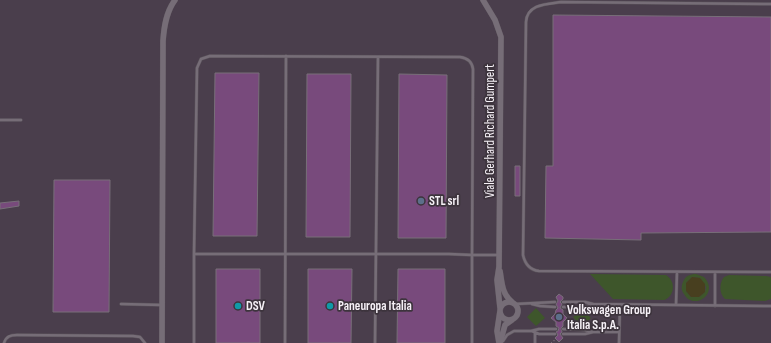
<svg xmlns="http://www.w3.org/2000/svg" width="771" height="343" viewBox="0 0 771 343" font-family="'Sofia Sans Condensed',sans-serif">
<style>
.built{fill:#4a3e4c}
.green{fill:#3e562b;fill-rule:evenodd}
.sand{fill:#483f1f}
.building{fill:#784a7c;stroke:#786f79}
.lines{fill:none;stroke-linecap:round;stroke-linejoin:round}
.lane-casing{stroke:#5b535b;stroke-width:3.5}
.street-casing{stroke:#5b535b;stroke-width:6}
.path{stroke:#888189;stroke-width:1;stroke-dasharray:1 3;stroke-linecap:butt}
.lane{stroke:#766d77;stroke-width:2.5}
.street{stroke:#766d77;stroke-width:5.5}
.service-dot{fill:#5c6f8a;stroke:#3d343d;stroke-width:1.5}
.culture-dot{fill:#0f9aa8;stroke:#3d343d;stroke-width:1.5}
.labels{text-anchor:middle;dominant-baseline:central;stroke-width:3.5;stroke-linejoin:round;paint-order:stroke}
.street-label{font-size:13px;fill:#f6f1f7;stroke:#3d343d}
.poi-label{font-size:13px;font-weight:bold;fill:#f6f1f7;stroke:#3d343d;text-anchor:start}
</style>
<rect width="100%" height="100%" fill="#3d343d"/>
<path class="built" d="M0 0H771V343H0Z"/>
<path class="green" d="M590 274 666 275C676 281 675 296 664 300L613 299Z
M696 274 704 277C720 294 693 311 684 294 681 290 681 286 683 282 685 276 690 274 696 274ZM692 277 700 278 706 287 705 292 699 297H691L686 291V283Z
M729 275 766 276 771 277V299L765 301 725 299C719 294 719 283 724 277Z
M536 308 545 318 536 326 527 317Z
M582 309 591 318 582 327 573 317Z"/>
<path class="sand" d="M692 277 700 278 705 284V292L699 297H691L686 291V283Z"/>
<path class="building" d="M553 15 771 17V232L641 233V240L545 238 546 166H553Z
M215 73H259L257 236H213Z
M307 74H351L350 237H306Z
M399 74 447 75 446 238H398Z
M515 166H520V196H515Z
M54 180H110L109 312H53Z
M19 201V206L0 209V203Z
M216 269H260V343H216Z
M308 269H352L351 343H308Z
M398 269H445V343H397Z
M559 294 563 297V299L560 302 562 304 560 308 563 310V314L567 318 563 322V326L561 328 562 332 560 334 563 338 559 342 555 338 558 335 556 332 558 331 559 328 556 326V322L551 318 555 314 556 310 558 308 556 304 558 301 556 297Z"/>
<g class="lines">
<g class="lane-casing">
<path id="lane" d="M771 4 561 2C547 4 527 4 526 22L523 255C525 264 530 270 539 271L771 272
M210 56 460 57C468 58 472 62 473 69L472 255 449 254H194L197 68 201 59Z
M0 120H21
M563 302H585L593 304
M121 304 162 305
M515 304 555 302
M532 304 540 306 555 307
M676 305 677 272
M715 306V272
M563 307H585L593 304 771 306
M563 329 585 330 592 332
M532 331 539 334H555
M563 334H585L593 332H619
M503 341 507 335 514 331H531L539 329H556
M4 343C6 336 11 335 17 335L133 336 140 337 145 343
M194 343V254
M285 343 286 56
M375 343 378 57
M472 343V255H499
M535 343V332
M619 343 620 305"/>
</g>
<g class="street-casing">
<path id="street" d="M483 0 495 20 501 37 499 267 497 280 500 308
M500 271C502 283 502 294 512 302
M500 311a9 9 0 1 1 18 0a9 9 0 1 1-18 0Z
M162 343 163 41C164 27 166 12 175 0
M499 343 497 331 500 311
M500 343 505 325 512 320"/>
</g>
<path class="path" d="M551 343 554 342V338"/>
<use href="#lane" class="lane"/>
<use href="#street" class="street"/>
</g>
<g class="service-dot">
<circle cx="421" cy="201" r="4"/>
<circle cx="559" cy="317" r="4"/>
</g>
<g class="culture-dot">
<circle cx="238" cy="306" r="4"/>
<circle cx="330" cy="306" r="4"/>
</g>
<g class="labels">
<g class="street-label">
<text transform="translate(490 131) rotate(-90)">Viale Gerhard Richard Gumpert</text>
</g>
<g class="poi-label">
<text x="429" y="201">STL srl</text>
<text x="246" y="306">DSV</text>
<text x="338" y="306">Paneuropa Italia</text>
<text x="567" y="310">Volkswagen Group<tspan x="567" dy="15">Italia S.p.A.</tspan></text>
</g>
</g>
</svg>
